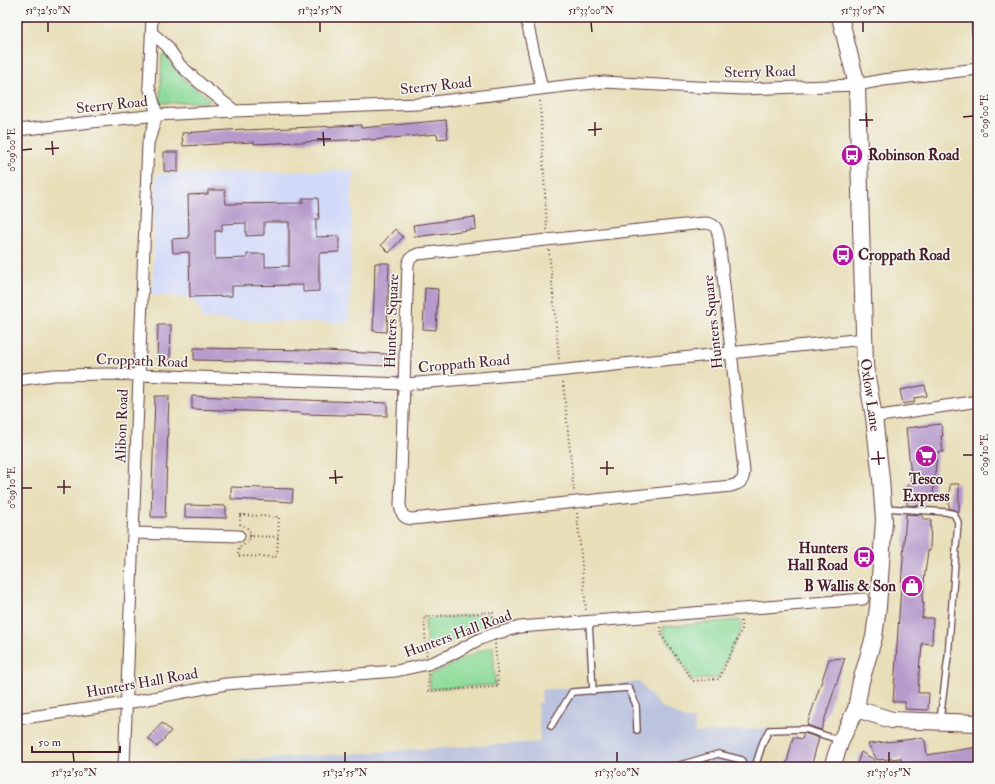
<svg xmlns="http://www.w3.org/2000/svg" width="995" height="784" viewBox="0 0 995 784" font-family="'IM FELL Double Pica',serif">
<style>
.built{fill:#d1d9f9}
.industrial{fill:#bbc3de}
.green{fill:#8ddb9a;stroke:#6c7d62}
.building{fill:#b59acb;fill-rule:evenodd}
.lines{fill:none;stroke-linecap:round;stroke-linejoin:round}
.lane-casing{stroke:#623c40;stroke-width:8}
.street-casing{stroke:#623c40;stroke-width:13}
.secondary-casing{stroke:#623c40;stroke-width:18}
.path{stroke:#623c40;stroke-width:2;stroke-dasharray:1 3;stroke-linecap:butt}
.lane{stroke:#fff;stroke-width:5.5}
.street{stroke:#fff;stroke-width:11}
.secondary{stroke:#fff;stroke-width:16}
.ticks{fill:none;stroke:#4a1f2b;stroke-width:1.5}
.labels{text-anchor:middle;dominant-baseline:central;stroke-width:3;stroke-linejoin:round;paint-order:stroke}
.street-label{font-size:15px;fill:#4a1f2b;stroke:#f6f6f2}
.poi-label{font-size:15px;font-weight:bold;fill:#4a1f2b;stroke:#f6f6f2;text-anchor:start}
.neatline{fill:none;stroke:#4a1f2b;stroke-width:1.5}
.ticks-label{font-size:10px;text-anchor:middle;fill:#4a1f2b}
</style>
<rect width="100%" height="100%" fill="#f6f6f2"/>
<filter id="ink" filterUnits="userSpaceOnUse"><feTurbulence type="fractalNoise" baseFrequency=".025" numOctaves="2"/><feDisplacementMap in="SourceGraphic" scale="8" xChannelSelector="R" yChannelSelector="G"/><feConvolveMatrix kernelMatrix="1 2 1 2 8 2 1 2 1" color-interpolation-filters="sRGB"/></filter>
<filter id="wash" filterUnits="userSpaceOnUse"><feTurbulence type="fractalNoise" baseFrequency=".012" numOctaves="4" result="noise"/><feDisplacementMap in="SourceGraphic" scale="16" xChannelSelector="R" yChannelSelector="G"/><feGaussianBlur stdDeviation="0.9" result="paint"/><feColorMatrix in="noise" values="0 0 0 0 0 0 0 0 0 0 0 0 0 0 0 0 0 1.4 0 .05"/><feComposite in="paint" operator="in"/></filter>
<g filter="url(#wash)">
<rect width="100%" height="100%" fill="#e8dfb9"/>
<path class="built" d="M353 170 349 323 201 319V309L188 297 152 295 157 174Z"/>
<path class="industrial" d="M639 682 660 706 685 719H694L695 733 772 728 758 767H215V762L540 742 538 703H542L541 690Z"/>
<path class="green" d="M163 54H165C175 73 192 88 210 98V100L208 102 163 103 161 102 160 100 162 55Z
M489 614 491 615V623C469 631 449 643 427 652L425 620 426 619Z
M740 620 741 630 718 678 693 680 664 636 663 627Z
M493 646 495 685 430 689V675C451 665 471 654 493 646Z"/>
<g id="blocks">
<path class="building" d="M446 120 448 138 438 139 437 134 371 140V139L254 144V142L183 146 182 133 244 129V130L361 125V128Z
M164 152H178V172L164 171Z
M208 190H225L226 204 303 203V198H318L319 219H316V237L339 236V252L319 253V291L303 292V285L232 286V296L190 297 189 252 173 253 172 239 189 238 188 195 208 194ZM264 222H289V266L265 267V254H247V258L215 259V231H222V224L246 223V236L264 235Z
M475 217 476 229 415 237 413 225Z
M395 229 403 237 389 253 381 245Z
M375 263H389L387 332 373 331Z
M425 288 438 289 436 330 423 329Z
M158 325H171L170 360 157 359Z
M194 348 303 350 387 354V366L296 362 194 360Z
M925 385 927 396 914 398 915 402 903 404 900 390Z
M155 396H169L165 517H151Z
M192 396 387 403V416L301 414V413L192 409Z
M941 424 943 436H941L943 452H937L933 495 927 494V500H924V506L907 505V485H912L906 428Z
M950 484H959V512L949 508Z
M231 487 293 489 292 502 231 499Z
M185 505 226 506V518L185 517Z
M906 514 923 515V519H931L930 551H928L925 573 922 603H924L922 618H933L932 644 922 643 921 658H920L918 693H929L928 710 905 709V702H893Z
M845 658 821 730 807 725 829 659Z
M162 723 171 731 157 747 148 738Z
M804 733 819 738 811 767H786L793 737 802 739Z
M922 738 925 741 927 755 978 747V767H901V758L877 760 868 744Z
M861 752 875 760 872 767H856Z"/>
</g>
</g>
<g filter="url(#ink)">
<use href="#blocks" fill-opacity="0" stroke="#623c40" stroke-width="1"/>
<g class="lines">
<g class="lane-casing">
<path id="lane" d="M17 18 25 17
M885 508 946 512 954 514 958 522 948 657 940 720
M589 622 593 691
M551 726 572 692 629 688 636 705 637 730
M673 767 718 754 742 760 743 767
M755 767 763 742 769 730 805 729 839 740"/>
</g>
<g class="street-casing">
<path id="street" d="M526 17 542 89
M977 17 978 33
M152 33 167 46 180 65 202 85 235 111
M17 130 157 115 235 111 417 104 565 86 604 82 695 87 744 89 857 85 883 80 978 69
M703 223C715 223 717 227 719 239L744 472C743 482 741 483 731 486L412 519C402 518 402 514 400 505L408 264C410 258 412 256 418 254Z
M17 380 54 375 109 374 405 384 528 374 864 339
M874 417 978 401
M133 533 239 536
M17 719 127 703 226 684 396 671 428 664 448 656 480 639 494 634 520 627 863 599
M124 767 148 143 157 115 149 86 152 17"/>
</g>
<g class="secondary-casing">
<path id="secondary" d="M856 709 892 720 978 723
M832 767 841 740 856 709 861 681 874 637 878 607 884 520 881 479 874 417 865 366 857 85 840 17"/>
</g>
<path class="path" d="M540 101 547 230
M549 250 559 359
M563 382 574 491
M577 513 586 610
M240 515 279 517 277 557 238 556 239 547C253 542 255 529 240 524Z
M249 536 278 537
M493 612 498 687 429 691 424 617Z
M661 627 662 636 693 681 719 679 742 629 741 621"/>
<use href="#lane" class="lane"/>
<use href="#street" class="street"/>
<use href="#secondary" class="secondary"/>
</g>
</g>
<path class="ticks" d="M48 22V32M320 22V32M591 22 592 32M863 22V32M866 113 867 127M963 117 973 116M859 120H873M595 122V136M588 130 602 129M323 132 324 146M317 139H331M52 141 53 155M45 149 59 148M22 150 32 149M878 451 879 465M963 455H973M871 459 885 458M607 461V475M600 468H614M335 470 336 484M329 478 343 477M64 480V494M57 487H71M22 488H32M73 752 74 762M345 752V762M617 752V762M889 752V762"/>
<defs>
<g id="bus-disc" transform="scale(1.15)"><circle r="9.5" fill="#b5179e" stroke="#f6f6f2"/><path d="M-5-6H5V4H4V6H2V4H-2V6H-4V4H-5ZM-3.5-4V0h7V-4ZM-3.5 1.2v1.5H-2V1.2ZM2 1.2v1.5H3.5V1.2Z" fill="#fff"/></g>
<g id="supermarket-disc" transform="scale(1.15)"><circle r="9.5" fill="#b5179e" stroke="#f6f6f2"/><path d="M-6-5.5h2.5l.6 2H6L4.5 2H-2.5L-4.4-4H-6ZM-1.5 3.2a1.3 1.3 0 1 0 .1 0ZM3 3.2a1.3 1.3 0 1 0 .1 0Z" fill="#fff"/></g>
<g id="shop-disc" transform="scale(1.15)"><circle r="9.5" fill="#b5179e" stroke="#f6f6f2"/><path d="M-5-2.5h2.3a2.7 3.5 0 0 1 5.4 0H5L5.5 6h-11ZM-1.5-2.5h3a1.5 2.3 0 0 0-3 0Z" fill="#fff"/></g>
</defs>
<g fill-rule="evenodd">
<use href="#bus-disc" x="852" y="155"/>
<use href="#bus-disc" x="843" y="255"/>
<use href="#supermarket-disc" x="926" y="456"/>
<use href="#bus-disc" x="864" y="557"/>
<use href="#shop-disc" x="912" y="586"/>
</g>
<g class="labels">
<g class="street-label">
<text transform="translate(760 72) rotate(-1)">Sterry Road</text>
<text transform="translate(436 86) rotate(-6)">Sterry Road</text>
<text transform="translate(112 105) rotate(-6)">Sterry Road</text>
<text transform="translate(392 321) rotate(-88)">Hunters Square</text>
<text transform="translate(713 322) rotate(-96)">Hunters Square</text>
<text transform="translate(142 361) rotate(2)">Croppath Road</text>
<text transform="translate(464 364) rotate(-5)">Croppath Road</text>
<text transform="translate(870 395) rotate(82)">Oxlow Lane</text>
<text transform="translate(122 426) rotate(-88)">Alibon Road</text>
<text transform="translate(458 634) rotate(-20)">Hunters Hall Road</text>
<text transform="translate(142 683) rotate(-10)">Hunters Hall Road</text>
</g>
<g class="poi-label">
<text x="868" y="155">Robinson Road</text>
<text x="858" y="255">Croppath Road</text>
<text x="926" y="479" text-anchor="middle">Tesco<tspan x="926" dy="17">Express</tspan></text>
<text x="848" y="548" text-anchor="end">Hunters<tspan x="848" dy="17">Hall Road</tspan></text>
<text x="896" y="586" text-anchor="end">B Wallis &amp; Son</text>
</g>
</g>
<rect width="995" height="784" fill="none" stroke="#f6f6f2" stroke-width="44"/>
<path d="M32 746v6h88v-6" fill="none" stroke="#4a1f2b" stroke-width="2"/>
<text x="38" y="746" font-size="12" fill="#4a1f2b" stroke="#f6f6f2" stroke-width="3" paint-order="stroke">50 m</text>
<rect x="22" y="22" width="951" height="740" class="neatline"/>
<g class="ticks-label">
<text x="48" y="14">51°32'50"N</text>
<text x="320" y="14">51°32'55"N</text>
<text x="591" y="14">51°33'00"N</text>
<text x="863" y="14">51°33'05"N</text>
<text transform="translate(984 116) rotate(-90)" y="4">0°09'00"E</text>
<text transform="translate(11 150) rotate(-90)" y="4">0°09'00"E</text>
<text transform="translate(984 455) rotate(-90)" y="4">0°09'10"E</text>
<text transform="translate(11 488) rotate(-90)" y="4">0°09'10"E</text>
<text x="74" y="776">51°32'50"N</text>
<text x="345" y="776">51°32'55"N</text>
<text x="617" y="776">51°33'00"N</text>
<text x="889" y="776">51°33'05"N</text>
</g>
</svg>
